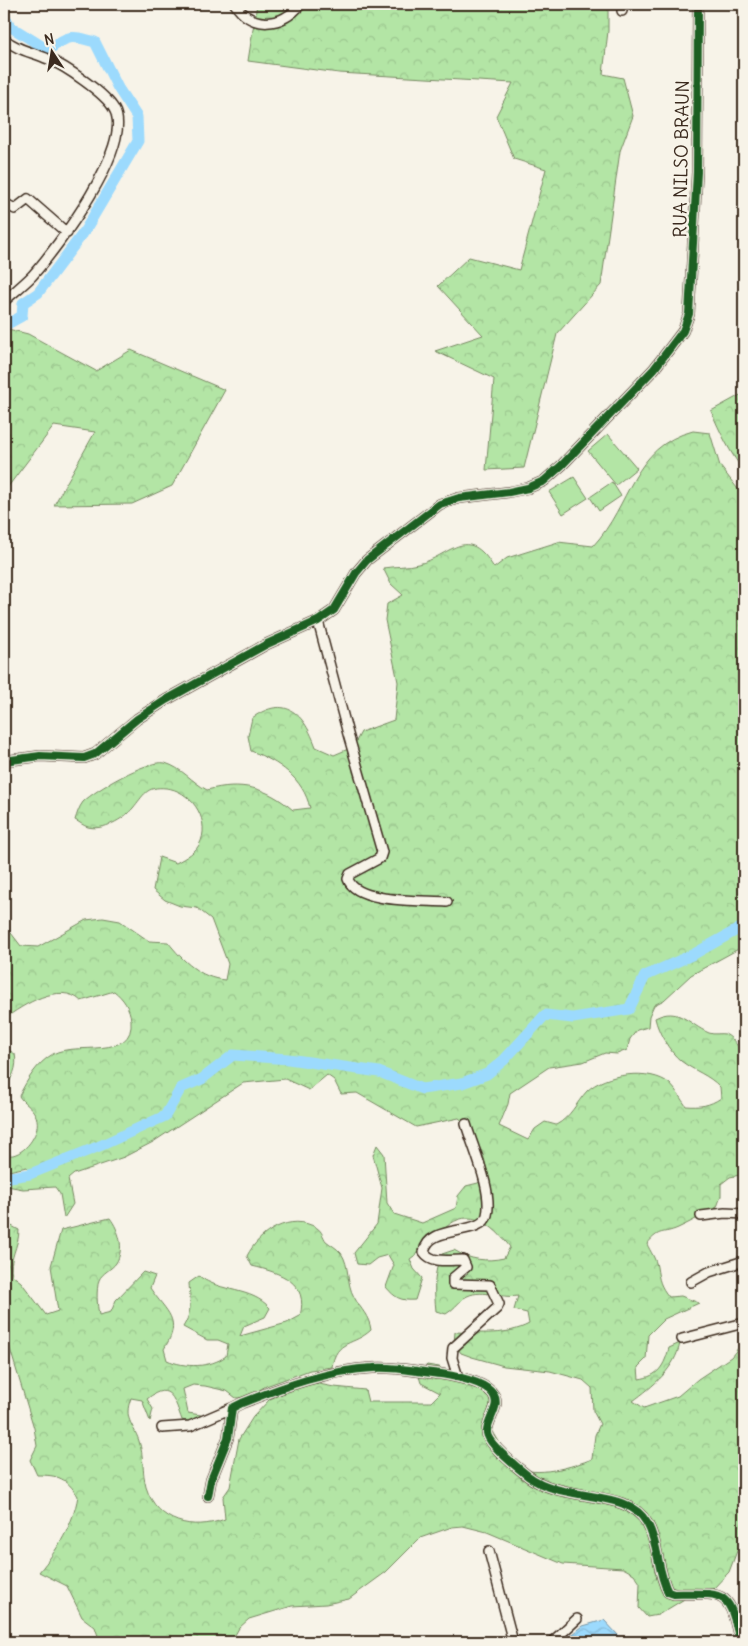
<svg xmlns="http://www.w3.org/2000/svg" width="748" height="1646" viewBox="0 0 748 1646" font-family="Delius,sans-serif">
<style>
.grass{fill:#b3e5a5;stroke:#778862}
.forest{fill:url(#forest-crowns);stroke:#778862}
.water{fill:url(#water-waves);stroke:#7594a4}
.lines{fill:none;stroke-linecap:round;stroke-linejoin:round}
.river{stroke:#9cdafd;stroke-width:11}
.minor-casing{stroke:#3b2a1e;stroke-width:12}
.minor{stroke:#f7f3e8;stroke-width:9}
.cycleway-casing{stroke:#f7f3e8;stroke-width:11}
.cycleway{stroke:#1b5e20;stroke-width:8}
.labels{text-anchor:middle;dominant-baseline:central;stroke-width:5;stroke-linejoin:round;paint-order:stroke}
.street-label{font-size:18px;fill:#3b2a1e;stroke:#f7f3e8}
</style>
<defs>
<pattern id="forest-crowns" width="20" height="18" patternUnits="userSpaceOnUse" patternTransform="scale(1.25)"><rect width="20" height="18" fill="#b3e5a5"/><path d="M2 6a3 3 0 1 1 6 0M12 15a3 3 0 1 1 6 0" fill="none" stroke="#9bc58e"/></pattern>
<pattern id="water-waves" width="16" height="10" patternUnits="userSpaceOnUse" patternTransform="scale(1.25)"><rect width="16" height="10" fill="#9cdafd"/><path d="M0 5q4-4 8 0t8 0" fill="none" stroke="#87bbd8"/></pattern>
</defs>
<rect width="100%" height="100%" fill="#f7f3e8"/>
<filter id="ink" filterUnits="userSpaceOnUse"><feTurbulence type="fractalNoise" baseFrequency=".02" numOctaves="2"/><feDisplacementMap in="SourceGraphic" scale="10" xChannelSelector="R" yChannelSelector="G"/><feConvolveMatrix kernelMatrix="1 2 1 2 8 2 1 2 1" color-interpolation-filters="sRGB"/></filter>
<g filter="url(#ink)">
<path class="grass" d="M608 434 637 468 616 485 588 451Z
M574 477 588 498 563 514 549 492Z
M612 482 621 496 599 511 590 497Z"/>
<path class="forest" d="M257 4H608V31L603 74 623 78 633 116 620 151 601 285 557 334 524 468 486 470 494 379 435 351 483 335 438 286 469 257 519 270 546 169 514 159 496 116 513 83 339 73 248 61Z
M4 328 28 334 96 371 131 350 225 390 172 486 132 504 54 505 95 432 54 426 4 492Z
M744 393V471C730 453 720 432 711 411Z
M693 431 710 433 720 466 744 497V626L742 630 744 639V946L691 975 664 1000 654 1005 649 1016 648 1027 637 1030 630 1039 627 1050 617 1054 605 1053 583 1062 549 1067 510 1093 508 1104 499 1126 528 1140 535 1129 545 1122 556 1125C571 1117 576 1103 587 1091 604 1074 650 1067 670 1084 676 1090 681 1099 686 1106 700 1107 709 1106 721 1098L720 1087C709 1075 694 1071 681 1061 669 1051 658 1032 655 1018 679 1006 688 1024 709 1033 714 1035 720 1033 725 1034 734 1038 738 1048 744 1054V1180L740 1175 730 1177 721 1184V1196L717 1207C705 1214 691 1222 678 1228 662 1235 660 1228 647 1244 650 1251 656 1259 657 1267 659 1280 660 1286 669 1297L681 1296 699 1303 664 1319 648 1335 646 1359 638 1367 639 1379C659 1376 664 1366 669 1348L680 1343C675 1369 653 1386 633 1401L644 1408 678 1396 698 1379 731 1357 744 1341V1553L737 1551 729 1572 713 1589 691 1595 658 1615 647 1617 639 1608 640 1583 634 1574 623 1568 563 1564 487 1532 463 1526 452 1527 420 1538 386 1572 349 1599 326 1604 292 1606 249 1619 239 1628 231 1642H100L95 1627 82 1617 67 1586 39 1572C58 1549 73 1525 78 1496 66 1478 59 1475 37 1475L30 1460 37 1446 34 1428 7 1339 4 1319V1222L19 1230C19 1247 8 1259 12 1275L21 1282 46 1315 58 1311 51 1266 61 1230 110 1218C119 1230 125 1249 116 1263 112 1269 102 1273 99 1280 96 1291 97 1304 99 1315L111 1312 116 1300 143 1272 155 1276 150 1288C167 1313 183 1319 164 1349L167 1360C185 1368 210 1368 226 1356L228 1344 218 1340H207L183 1327C193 1311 190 1301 189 1283L199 1276C221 1293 251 1287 270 1308L265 1317 244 1326 240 1336 287 1323 300 1316C309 1282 281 1273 252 1266L247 1256C259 1232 291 1212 317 1228 322 1231 323 1237 326 1241 331 1245 337 1248 341 1253 350 1266 346 1283 354 1297 361 1310 369 1315 371 1330 354 1346 336 1339 332 1367L310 1370 266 1386 248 1397 236 1398 227 1391 205 1386 193 1385 183 1389 188 1413 201 1415 193 1423 182 1420C175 1402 171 1379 147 1399L153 1409 150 1421 142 1400 131 1398C123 1419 133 1423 139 1441 144 1456 142 1472 146 1487 157 1523 193 1531 225 1519L223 1497 230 1487 239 1439 253 1417 270 1399 309 1382 334 1387 365 1390 368 1402H431L440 1393 421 1383 418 1373 427 1365 439 1367 487 1392 491 1403C485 1416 488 1422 495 1435 502 1446 507 1458 517 1466 533 1479 575 1466 592 1459L595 1435 600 1424 593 1411 592 1388 583 1380 550 1371 504 1366 472 1357 461 1353 454 1343 455 1332C481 1333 506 1336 529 1324L527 1313 514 1310 518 1296C501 1299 480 1287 464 1298 458 1303 453 1310 446 1314L436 1311C434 1292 433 1271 442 1254L454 1250C470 1260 486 1262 504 1258L510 1247C494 1226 470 1205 445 1228 440 1233 436 1241 430 1246 424 1250 416 1254 410 1259L414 1269 422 1278 415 1300C401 1301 395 1298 386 1287L394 1265 388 1255 377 1258 368 1265 357 1264 354 1253 377 1224 382 1188 373 1155 377 1145 384 1154 387 1203 394 1214 422 1223 456 1208 458 1196 466 1186 478 1183 488 1176C483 1154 485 1155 472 1136 466 1128 469 1125 459 1118L416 1127 357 1093 341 1094 334 1080 327 1075 309 1090 285 1079 243 1083 153 1142 124 1157 74 1174 68 1179 73 1204 64 1218 60 1194 55 1187 23 1189 7 1186 13 1180 29 1174 27 1167 4 1172V1155C8 1155 12 1156 16 1154 29 1149 43 1128 35 1114 31 1106 23 1103 19 1096 27 1080 37 1063 53 1054 76 1041 135 1061 131 1020 130 1008 123 998 114 991L81 1001C60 981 23 1005 4 1019V933H11L21 946 38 947 86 920 103 918 120 921 149 941 168 942C183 961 200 978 225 980L228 964 211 919 197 908 180 906 165 900 153 890 159 857 176 863C185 858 197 852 201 841 210 817 189 790 166 788 146 786 144 795 133 808 124 819 103 831 88 827 84 826 79 822 75 820 77 814 79 807 83 802 95 790 148 759 165 763 182 768 192 782 207 790 241 781 266 787 293 810L310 808C303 778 279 762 251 751L248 736 252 718C286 694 304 714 316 747L334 755 353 747 361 732 394 720 398 682 385 620 387 604 403 595 391 584 383 568C395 566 407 567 418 564 450 557 467 522 494 568L507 558 558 542 593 546C632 504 631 447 693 431Z
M4 1047 15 1054C18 1068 12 1078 4 1089Z"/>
<path class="water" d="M604 1620 618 1635 620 1642H563L583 1626Z"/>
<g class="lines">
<path class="river" d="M4 16 11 27 48 50C68 35 71 35 95 42L118 88 137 117 138 141 84 232 38 293 23 303 22 316 4 326
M4 1178 30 1174 102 1145 165 1116 181 1088 202 1079 233 1055 288 1059 379 1072 422 1089 462 1083 487 1074 504 1060 545 1015 573 1018 629 1009 645 976 694 954 744 926"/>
<g class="minor-casing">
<path id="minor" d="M235 4C252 30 282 27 301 4
M622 11V4
M4 39C17 50 32 52 48 59 65 66 105 93 114 109 135 145 57 248 32 276 23 285 13 293 4 301
M4 203 15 209 28 199 67 233
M318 621 348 734 382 852 380 858 350 874 348 879C356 904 425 900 447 902
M4 761 40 756 84 758 95 754 137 719 166 700 267 644 318 621 334 610 356 573 367 560 440 504 459 498 509 492 528 488 544 481 562 465 654 369 683 331 689 314 697 172 698 4
M701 1216 725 1213 744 1214
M691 1282 709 1272 744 1261
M682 1339 744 1323
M458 1377 452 1358 453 1348 497 1308 499 1304 490 1285 453 1284V1278L466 1267 463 1260C450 1260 432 1264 424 1252 428 1223 482 1237 487 1215 493 1191 473 1148 466 1124
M162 1428 190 1426 232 1408
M208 1496 211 1480 228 1438 232 1408 242 1403C282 1387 329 1370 373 1368 395 1366 419 1372 441 1374 454 1376 485 1382 493 1394 502 1406 486 1420 487 1433 488 1444 519 1469 528 1476 563 1503 628 1488 647 1523 659 1544 657 1571 668 1592L674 1594C726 1593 729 1590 740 1642
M489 1551 513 1642
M552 1642 577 1619"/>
</g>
<use href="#minor" class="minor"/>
<g class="cycleway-casing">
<path id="cycleway" d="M4 761 40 756 84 758 95 754 137 719 166 700 267 644 318 621 334 610 356 573 367 560 440 504 459 498 509 492 528 488 544 481 562 465 654 369 683 331 689 314 697 172 698 4
M208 1496 211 1480 228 1438 232 1408 242 1403C282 1387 329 1370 373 1368 395 1366 419 1372 441 1374 454 1376 485 1382 493 1394 502 1406 486 1420 487 1433 488 1444 519 1469 528 1476 563 1503 628 1488 647 1523 659 1544 657 1571 668 1592L674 1594C726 1593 729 1590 740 1642"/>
</g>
<use href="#cycleway" class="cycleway"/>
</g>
</g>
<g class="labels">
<g class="street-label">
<text transform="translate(681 159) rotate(-89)">RUA NILSO BRAUN</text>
</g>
</g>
<rect width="748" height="1646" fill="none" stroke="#f7f3e8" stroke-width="20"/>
<rect x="10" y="10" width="728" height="1626" fill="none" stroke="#3b2a1e" stroke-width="2" filter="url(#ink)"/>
<g transform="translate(52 52) rotate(348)" stroke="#f7f3e8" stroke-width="4" paint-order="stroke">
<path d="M0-4L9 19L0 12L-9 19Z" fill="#3b2a1e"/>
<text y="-8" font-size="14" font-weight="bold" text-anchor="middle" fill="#3b2a1e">N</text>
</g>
</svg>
